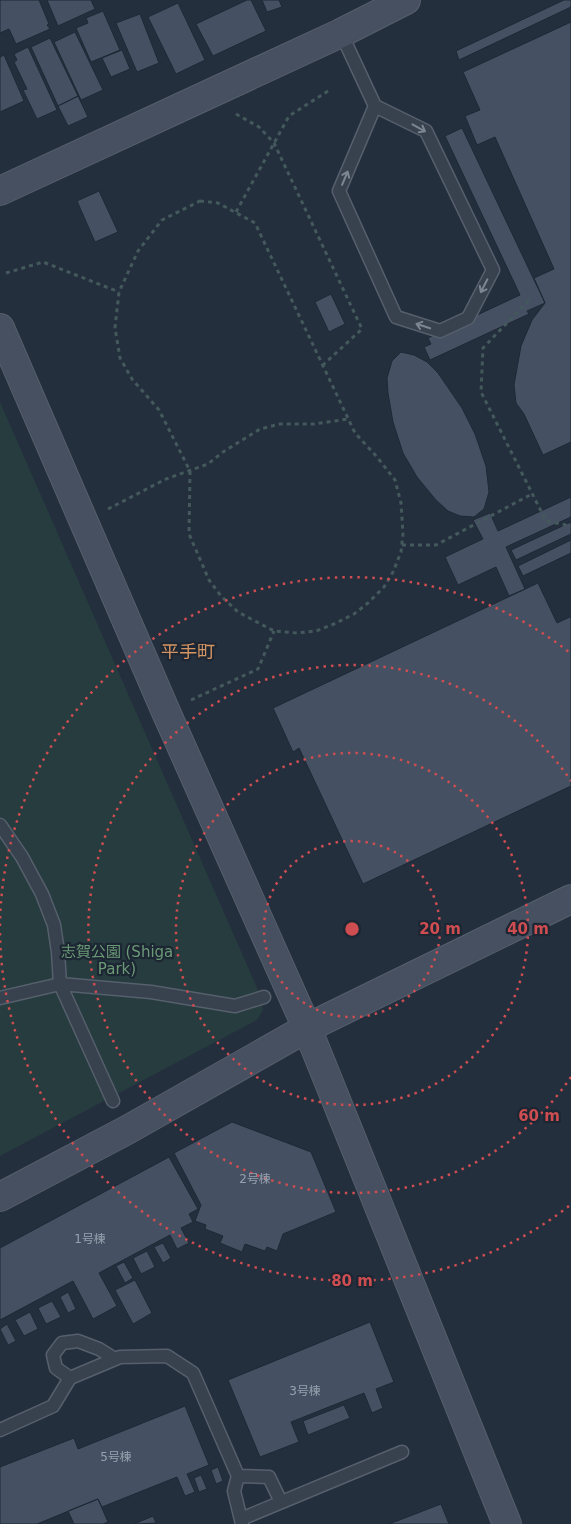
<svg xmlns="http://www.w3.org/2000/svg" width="571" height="1524" viewBox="0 0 571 1524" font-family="'DejaVu Sans','Noto Sans JP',sans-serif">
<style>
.green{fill:#263c3f}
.building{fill:#455162;stroke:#1f2835}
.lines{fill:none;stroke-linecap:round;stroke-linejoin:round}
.lane-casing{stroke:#565f6c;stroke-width:15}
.secondary-casing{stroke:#565f6c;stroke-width:30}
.path{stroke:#44595c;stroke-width:3;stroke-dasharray:4 4;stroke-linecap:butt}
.lane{stroke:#38414e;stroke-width:12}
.secondary{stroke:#465061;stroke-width:28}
.oneway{stroke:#7c8592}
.ring{fill:none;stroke:#ce4d50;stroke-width:2.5;stroke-dasharray:2.5 5}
.labels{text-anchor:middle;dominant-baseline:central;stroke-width:4.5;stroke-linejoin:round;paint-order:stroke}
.number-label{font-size:12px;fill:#98a1af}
.park-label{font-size:15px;fill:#6b9a76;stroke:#1d2633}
.quarter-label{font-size:18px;fill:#d59563;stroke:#1d2633}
.centre{fill:#ce4d50;stroke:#1d2633;stroke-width:2.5}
.ring-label{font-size:15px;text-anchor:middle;font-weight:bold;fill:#ce4d50;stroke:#1d2633;stroke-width:4.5;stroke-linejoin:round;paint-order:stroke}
</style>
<rect width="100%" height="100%" fill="#242f3e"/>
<path class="green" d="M0 402 261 997 263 1010 257 1020 0 1156Z"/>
<path class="building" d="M0 0H39L49 24 47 25 50 29 16 44 9 29 0 33Z
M47 0H91L95 9 58 26Z
M247 0H251L266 31 213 56 196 24Z
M262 0H279L282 7 267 12Z
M564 0H571V7L459 60 456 51Z
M178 3 205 60 176 74 148 17Z
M103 11 120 50 91 62 76 28 88 23 86 18Z
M140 14 159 63 137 72 116 23Z
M571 22V442L543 455 524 414 516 403 514 385 521 346 532 320 545 303 534 278 554 269 495 137 477 145 465 116 480 110 463 72Z
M75 32 103 90 81 100 54 42Z
M50 38 78 96 58 106 31 47Z
M28 47 57 110 37 119 23 90 27 89 14 62 17 60 14 54Z
M122 50 130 69 111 77 102 58Z
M4 55 24 101 0 112V57Z
M78 96 88 117 68 126 58 106Z
M462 128 545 303 527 311 529 314 430 360 424 347 431 344 428 338 520 295 445 136Z
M99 191 118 232 95 242 77 201Z
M331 294 345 324 329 332 315 302Z
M401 352 414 355 427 362 438 373 462 408 475 434 486 466 489 492 484 509 474 517 460 516 448 511 436 500 417 477 403 453 393 422 388 393 387 378 392 361Z
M571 497V517L506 547 525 589 509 596 496 567 458 585 445 557 483 539 473 520 490 513 498 531Z
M571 522V534L516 560 511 550Z
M571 540V553L523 576 518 566Z
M538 583 557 623 570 617 571 618V786L363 884 299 748 293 752 273 708Z
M232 1122 311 1152 336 1212 283 1234 277 1251 267 1247 265 1251 245 1244 242 1252 220 1243 223 1236 205 1229 206 1225 195 1221 201 1205 174 1153Z
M169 1157 198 1209 189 1214 193 1222 181 1228 189 1243 177 1249 170 1235 99 1273 117 1306 93 1319 73 1281 0 1320V1248Z
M163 1243 171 1258 163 1263 154 1247Z
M147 1251 155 1267 141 1274 133 1258Z
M124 1262 133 1278 125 1283 116 1266Z
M135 1280 152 1313 133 1324 115 1290Z
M68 1292 76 1309 68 1313 60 1297Z
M52 1301 61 1317 46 1324 38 1308Z
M30 1312 38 1329 24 1336 15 1320Z
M370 1322 394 1382 376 1389 383 1408 372 1413 364 1393 291 1422 299 1442 260 1457 228 1380Z
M7 1324 16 1341 8 1345 0 1329Z
M344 1405 350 1418 308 1435 303 1421Z
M185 1406 209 1465 187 1474 195 1492 185 1496 177 1477 102 1507 98 1499 37 1524H0V1467L74 1438 78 1449Z
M218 1467 223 1481 216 1484 211 1470Z
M201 1475 207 1489 199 1492 194 1478Z
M98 1499 108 1522 103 1524H74L68 1511Z
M441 1504 449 1524H389Z
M153 1516 156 1523 134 1524Z"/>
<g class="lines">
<g class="lane-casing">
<path id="lane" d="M341 33 375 106 426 131 493 270 468 318 440 331 396 317 339 191 375 106
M0 825 22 857 42 894 54 925 58 952 60 984 113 1101
M0 998 60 984 151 992 235 1006 264 997
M115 1359 99 1349 78 1341 62 1343 53 1355 56 1368 70 1378 120 1357 167 1356 193 1373 238 1476 234 1491 242 1524
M0 1430 53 1406 70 1378
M238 1476 269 1477 281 1502
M241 1519 402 1452"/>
</g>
<g class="secondary-casing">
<path id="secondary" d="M0 191 341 33 406 0
M0 328 166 712 307 1028 507 1524
M0 1197 127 1130 307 1028 571 899"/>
</g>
<path class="path" d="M236 114 259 127 274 143 362 329 323 365
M200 201 218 203 255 223 355 433 377 457 395 480 401 503 403 534 401 552 393 572 384 587 368 603 354 614 334 624 316 631 297 633 274 631 238 612 221 596 209 580 189 534 190 471 159 410 132 379 120 358 115 328 119 292 138 251 162 220Z
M236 212 289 116 328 91
M6 273 43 262 119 292
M529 300 483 348 481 392 546 521 571 526
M108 509 166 479 208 464 223 452 260 429 280 424H314L348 419
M402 545H436L532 494
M191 700 258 669 274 631"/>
<use href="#lane" class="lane"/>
<use href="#secondary" class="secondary"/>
</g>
<defs><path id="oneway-shaft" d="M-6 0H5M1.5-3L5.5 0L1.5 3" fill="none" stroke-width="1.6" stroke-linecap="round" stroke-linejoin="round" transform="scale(1.25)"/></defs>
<g class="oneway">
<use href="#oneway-shaft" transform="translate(419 128) rotate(29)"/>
<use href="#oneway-shaft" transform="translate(345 178) rotate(-67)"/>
<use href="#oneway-shaft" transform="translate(484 286) rotate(117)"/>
<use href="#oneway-shaft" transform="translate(423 326) rotate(-162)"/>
</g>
<g class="ring">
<circle cx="352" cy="929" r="88"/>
<circle cx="352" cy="929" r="176"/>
<path d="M571 1077A264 264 0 1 1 571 781"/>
<path d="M569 1206A352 352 0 0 1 0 932M0 926A352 352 0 0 1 569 652"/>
</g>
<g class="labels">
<g class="number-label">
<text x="255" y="1179">2号棟</text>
<text x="90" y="1239">1号棟</text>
<text x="305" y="1391">3号棟</text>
<text x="116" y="1457">5号棟</text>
</g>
<g class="park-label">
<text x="117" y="952">志賀公園 (Shiga<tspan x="117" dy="17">Park)</tspan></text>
</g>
<g class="quarter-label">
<text x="188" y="651">平手町</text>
</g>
</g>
<circle cx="352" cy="929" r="8" class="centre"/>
<g class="ring-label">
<text x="440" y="934">20 m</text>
<text x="528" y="934">40 m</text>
<text x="539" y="1121">60 m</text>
<text x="352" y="1286">80 m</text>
</g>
</svg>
